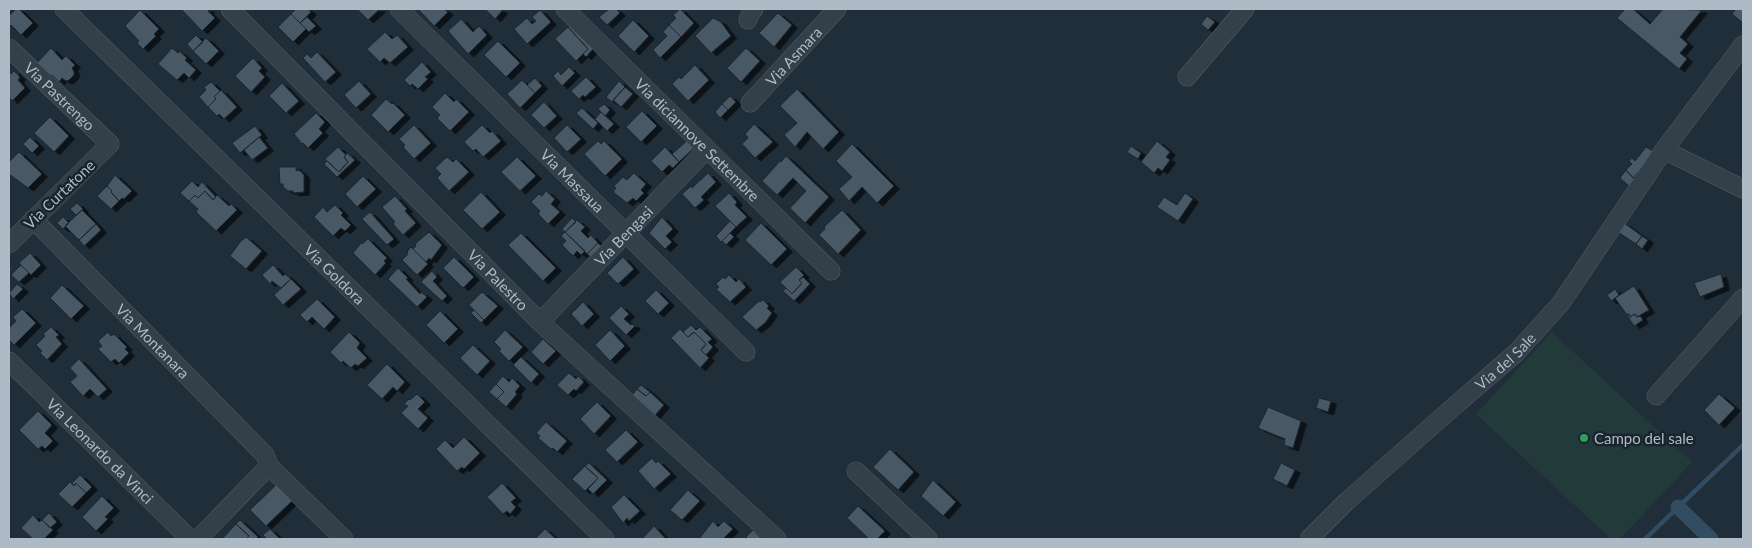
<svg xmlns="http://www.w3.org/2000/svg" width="1752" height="548" viewBox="0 0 1752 548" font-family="Lato,sans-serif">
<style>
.green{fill:#223a3a}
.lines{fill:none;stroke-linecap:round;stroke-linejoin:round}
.stream{stroke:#324c61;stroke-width:4.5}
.canal{stroke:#324c61;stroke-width:15}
.building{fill:#485865;stroke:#1b2630;filter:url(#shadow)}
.minor-casing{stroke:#515d67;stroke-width:19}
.minor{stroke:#333f49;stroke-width:18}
.leisure-dot{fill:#2e9e5b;stroke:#19242e;stroke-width:2}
.labels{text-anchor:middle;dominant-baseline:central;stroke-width:5;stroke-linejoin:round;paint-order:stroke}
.street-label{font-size:15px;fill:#aebac6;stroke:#19242e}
.poi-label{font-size:15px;fill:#aebac6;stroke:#19242e;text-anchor:start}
</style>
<defs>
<filter id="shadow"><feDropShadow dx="5.5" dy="3" stdDeviation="0" flood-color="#0009"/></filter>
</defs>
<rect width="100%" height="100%" fill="#202e39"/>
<path class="green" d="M1552 332 1692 462 1620 539H1611L1476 414Z"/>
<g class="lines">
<path class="stream" d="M1645 539 1743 445"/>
<path class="canal" d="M1678 507 1711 539"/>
</g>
<path class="building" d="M16 9H19L33 23 21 35 11 25 9 27V16Z
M181 9H209L208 11 215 18 202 31Z
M296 9H308L311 12 300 23 291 14Z
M357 9H380L368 20Z
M418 9H444L448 12 434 26Z
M485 9H500L502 11 495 19Z
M609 9H616L620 13 607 25 599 17Z
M680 9 694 23 681 37 669 25 676 18 673 15Z
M1625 9H1633L1650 24 1663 9 1702 10 1680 37 1688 44 1680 53 1687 59 1679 69 1617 18Z
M1736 9H1743V23L1732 14Z
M140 10 159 29 154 34 156 36 143 49 137 43 139 41 125 26Z
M540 10 551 22 527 44 514 29 527 18 532 24 536 21 532 17Z
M778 13 792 25 774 47 759 33Z
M291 14 306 29 293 42 278 27Z
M1207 16 1215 22 1208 30 1201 24Z
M307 17 316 26 309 32 300 23Z
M713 18 721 22 731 36 711 53 695 36Z
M461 19 473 32 479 26 487 35 468 54 448 31Z
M633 20 649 36 634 52 618 36Z
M571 24 594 48 586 57 583 54 588 49 568 27Z
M669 25 681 37 660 58 653 50 667 36 663 32Z
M568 27 588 49 576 61 555 39Z
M385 32 392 39 397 35 408 47 390 63 384 58 380 62 367 49Z
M196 35 203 42 193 51 187 44Z
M206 38 219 51 206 64 193 51Z
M498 41 520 63 506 77 484 55Z
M51 48 62 60 66 56 75 65 72 68 74 72V75L69 80 66 81 62 78 59 82 52 75 50 76 37 63Z
M172 48 178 53 179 51 187 58 185 60 196 70 189 78 184 73 177 80 158 64Z
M746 48 760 61 741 82 727 68Z
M317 52 336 72 325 82 303 58 307 54 311 58Z
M253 58 262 68 259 71 265 77 251 92 235 76Z
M422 62 431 72 425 77 428 79 418 89 412 84 410 86 404 80Z
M695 65 709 80 688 101 672 84 679 77 681 79Z
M569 67 575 73 562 86 553 76 558 71 561 75Z
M9 71 11 74 14 71 20 77 18 80 25 88 12 101 9 97Z
M586 77 596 87 585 97 583 95 579 99 571 91Z
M535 78 542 86 535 93 527 85Z
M522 80 535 93 520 108 507 94Z
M359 81 371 94 356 108 344 95Z
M619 81 625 87 612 102 606 97Z
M211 82 220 91 214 97 216 99 208 107 199 97 206 90 204 87Z
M282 83 299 101 286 113 269 96Z
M625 87 633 94 621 107 613 100Z
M797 89 839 132 823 149 807 132 795 147 784 135 797 123 780 106Z
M221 90 237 107 224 119 219 114 217 116 208 107 216 99 214 97Z
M445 93 454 102 456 99 469 112 450 131 437 118 440 115 432 107Z
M730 96 736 102 728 110 722 104Z
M386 99 392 104 393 103 405 115 388 132 371 115Z
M544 102 557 116 544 128 531 115Z
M604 104 610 110 605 116 598 109Z
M722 104 728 110 720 118 715 112Z
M582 108 598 123 593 129 576 113Z
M642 111 657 126 641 142 626 127Z
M601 112 614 124 607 131 595 119Z
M316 113 325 122 319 129 323 133 308 148 303 143 302 144 294 134Z
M50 117 69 136 54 152 34 133Z
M754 124 773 142 755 158 742 144 748 138 745 134Z
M414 125 431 143 414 159 403 147 405 145 399 139Z
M482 125 490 133 492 131 501 141 483 157 476 149 473 151 464 142Z
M567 125 581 139 567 152 554 138Z
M255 126 262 135 240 153 232 143Z
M30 137 39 146 32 153 23 144Z
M259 137 268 148 252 160 244 150Z
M689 139 696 146 679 162 672 154Z
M598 141 601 144 604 141 622 159 605 176 584 154Z
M1157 141 1170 152 1166 157 1170 160 1162 171 1158 168 1154 173 1141 162Z
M852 144 894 186 877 203 862 187 849 201 839 189 852 177 836 161Z
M1131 146 1141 153 1138 159 1127 152Z
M338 147 346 155 344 157 348 162 339 172 325 159Z
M665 147 679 162 673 168 669 165 662 172 651 161Z
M1646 147 1655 152 1633 178 1626 170 1632 164 1629 161 1632 158 1635 161Z
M19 152 42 174 28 188 9 174V162Z
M347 153 355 160 337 177 324 164 327 161 339 172 348 162 344 157Z
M786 156 829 197 805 223 790 208 806 191 793 178 777 195 762 181 780 161 781 162Z
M447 157 453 162 456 159 469 172 449 191 437 178 441 174 435 168Z
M517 157 536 176 520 191 501 172Z
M279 167H296V171L299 170 304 175V192L293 193V191H288L283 187V184H280Z
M1626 170 1635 180 1629 186 1620 178Z
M634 173 646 184 641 190 644 193 636 201 633 198 627 203 613 192 616 188 614 186 623 177 627 180Z
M708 173 716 182 701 197 704 200 695 208 682 194 691 186 692 188Z
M115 175 132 191 124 199 122 198 119 201 111 192 112 191 107 186Z
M363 176 376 189 357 207 345 194Z
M192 181 198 187 202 182 216 197 213 200 205 191 198 198 195 195 189 201 180 193Z
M107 186 112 191 111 192 119 201 111 209 97 196Z
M205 191 213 200 217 195 229 206 231 204 237 210 216 231 196 212 198 209 189 201 195 195 198 198Z
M546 191 555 199 551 204 560 212 548 224 538 214 540 211 531 202 539 194 542 196Z
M481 192 500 212 482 229 463 210Z
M729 193 737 202 735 205 747 217 736 227 715 206Z
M1185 193 1193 199 1178 221 1157 207 1164 197 1177 205Z
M395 196 407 209 405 211 416 223 403 235 393 224 395 222 382 207Z
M77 203 83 209 76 215 70 209Z
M335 205 343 213 341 215 351 225 345 231 341 228 333 236 314 217 323 207 327 212Z
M82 210 96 224 79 240 65 226Z
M842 210 861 230 838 254 819 235 825 229 824 227Z
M370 212 394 239 387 245 362 219Z
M63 217 69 223 63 229 57 223Z
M662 217 673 229 666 236 672 242 665 249 649 233Z
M572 218 576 222 565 232 562 229Z
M577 220 585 227 581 231 588 238 591 235 598 243 587 254 565 232Z
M730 221 736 227 721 242 716 236Z
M761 223 787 249 771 265 745 240Z
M1624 223 1642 236 1636 244 1618 232Z
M96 224 101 230 84 246 79 240Z
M429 232 442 245 431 260 429 258 426 262 413 249 416 246 415 244Z
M565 232 585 251 581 255 577 251 573 256 562 245 566 241 561 236Z
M521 233 556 268 543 281 508 245Z
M730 233 734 237 726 245 722 241Z
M1642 236 1648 240 1642 249 1636 244Z
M246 237 262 251 246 269 230 256 240 242Z
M368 239 387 258 384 261 386 263 375 275 353 253 361 243 362 244Z
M598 243 601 246 591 257 587 254Z
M411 247 428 264 417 275 402 260 408 254 407 252Z
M30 253 41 265 31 275 19 263Z
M454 257 474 277 463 288 443 268Z
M623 257 634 269 618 284 607 273Z
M21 265 29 273 19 282 11 275Z
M273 265 283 276 285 274 291 279 281 288 272 281 270 284 262 275Z
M796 267 804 275 799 280 802 283 792 294 780 282Z
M398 268 408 278 406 279 420 294 421 292 427 297 417 307 388 279Z
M432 271 437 277 433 281 447 296 442 301 421 282Z
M1721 274 1724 287 1700 297 1694 283Z
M729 275 736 282 739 279 746 287 730 302 716 289 719 287 716 284 723 277 725 279Z
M803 277 810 284 794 301 783 291 786 288 792 294 802 283 799 280Z
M291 279 301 289 283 305 274 295Z
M17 284 23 289 13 299 9 293Z
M62 285 84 306 71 319 50 298Z
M1634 286 1649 310 1637 317 1635 314 1630 317 1629 314 1627 315 1615 298Z
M1615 289 1619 295 1611 301 1607 295Z
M656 290 669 303 658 314 645 301Z
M482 292 498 306 484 320 469 305Z
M317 299 335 317 324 329 312 317 307 322 300 315Z
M763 300 769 306 767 308 772 313 765 323 756 330 742 317 759 301 760 302Z
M583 302 594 314 582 326 571 314Z
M621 306 629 314 624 319 631 325 632 324 635 326 626 335 609 318Z
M22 309 36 323 14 345 9 340V328L16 321 13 317Z
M474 310 484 320 481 323 471 313Z
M440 311 458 329 444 343 426 325Z
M1629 314 1630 317 1635 314 1637 317 1640 316 1643 320 1634 326 1627 315Z
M691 325 696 330 700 327 712 339 708 342 713 347 706 355 701 350 706 344 694 332 688 337 683 332Z
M51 327 59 335 56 337 62 344 47 360 40 353 42 351 36 345 45 336 43 334Z
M680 329 688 337 694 332 706 344 701 350 709 358 700 368 671 338Z
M505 330 523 347 509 361 499 351 501 349 494 342Z
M610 330 625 346 610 361 595 345Z
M108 332 111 336 114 334 127 347 125 349 129 353 119 363 115 359 111 362 98 349 102 346 98 341Z
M349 332 360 343 357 348 367 358 358 366 355 364 351 368 343 361 341 363 330 352Z
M543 339 556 351 543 364 531 352Z
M473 345 490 361 477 375 460 358Z
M521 357 539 374 531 383 513 365Z
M79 359 107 389 98 397 90 389 83 396 70 382 77 376 70 368Z
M387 364 405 382 397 391 393 387 382 399 367 385Z
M569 373 576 379 578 376 584 382 576 391 574 389 568 395 557 385Z
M503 376 509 382 512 378 520 386 515 392 517 394 506 407 497 399 504 392 496 384Z
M496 384 504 392 497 399 489 392Z
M641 385 650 392 646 396 637 389Z
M637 389 646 396 650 392 664 405 651 420 630 398Z
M417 394 425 402 418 409 428 418 418 429 401 413 408 406 404 404 409 399 410 400Z
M1719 394 1735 408 1719 425 1704 410Z
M1319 398 1331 401 1328 412 1316 408Z
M597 402 611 416 594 434 580 419Z
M1268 407 1301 421 1293 448 1284 445 1285 439 1258 428Z
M38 411 52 425 45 433 53 441 45 449 42 446 38 449 19 430Z
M546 422 567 441 557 452 553 448 551 449 538 438 540 436 536 433Z
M626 430 638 442 617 462 605 450Z
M464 437 480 453 464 469 462 467 457 471 436 449 445 440 453 448Z
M890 449 914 472 898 490 873 467Z
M652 458 656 463 658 461 671 474 654 489 638 471Z
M589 463 607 480 593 494 588 489 598 478 585 466Z
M1281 463 1295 470 1287 486 1273 479Z
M585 466 598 478 585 491 572 479Z
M80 475 92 487 86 493 76 483 74 486 72 483Z
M933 480 956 502 943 516 921 496Z
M70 482 74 486 76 483 86 493 72 507 58 494Z
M502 483 516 498 511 502 516 507 510 514 507 511 503 514 487 497Z
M276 485 292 501 266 526 250 510Z
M688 490 700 501 682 520 670 510Z
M624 495 640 511 629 521 627 518 623 523 611 507Z
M102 496 114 508 105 517 108 519 96 531 82 517Z
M858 506 885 531 877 539H869L847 518Z
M49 513 57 522 50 528 42 520Z
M33 515 39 522 42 520 53 530 44 539H33L21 528Z
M240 520 258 537 256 539H246L249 536 236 524Z
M713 521 718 527 724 521 733 529 723 539H699Z
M236 524 249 536 246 539H222Z
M654 526 666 539H642Z
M270 529 280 539H267L263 535Z
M545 529 556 539H535Z
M753 530 762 539H748L746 537Z"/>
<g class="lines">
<g class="minor-casing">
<g id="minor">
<path id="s1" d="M64 9 605 539"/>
<path id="s2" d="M230 9 540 322 777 539"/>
<path id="s3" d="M399 9 746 352"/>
<path id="s4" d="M565 9 831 271"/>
<path d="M748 20 751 12 754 9"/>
<path id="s5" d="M9 48 110 144 9 244"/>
<path d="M1187 77 1245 9"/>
<path id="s6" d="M750 103 837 9"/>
<path d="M1664 150 1743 189"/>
<path id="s7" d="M33 219 265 455 269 466"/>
<path id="s8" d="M540 322 707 149"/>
<path id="s9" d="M9 361 190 539"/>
<path d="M1656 396 1743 298"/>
<path d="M856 471 928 539"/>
<path d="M198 539 269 466 344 539"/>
<path id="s10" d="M1309 539 1346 502 1451 409 1516 353 1561 303 1664 150 1743 45"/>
</g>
</g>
<use href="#minor" class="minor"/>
</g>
<circle class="leisure-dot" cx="1584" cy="438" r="5"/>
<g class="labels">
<g class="street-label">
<text stroke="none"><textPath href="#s6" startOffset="64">Via Asmara</textPath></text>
<text stroke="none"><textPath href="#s5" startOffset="70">Via Pastrengo</textPath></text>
<text stroke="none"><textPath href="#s4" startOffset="186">Via diciannove Settembre</textPath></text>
<text stroke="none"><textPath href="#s3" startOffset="244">Via Massaua</textPath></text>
<text transform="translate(59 194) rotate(-44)">Via Curtatone</text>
<text stroke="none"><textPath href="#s8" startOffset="120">Via Bengasi</textPath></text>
<text stroke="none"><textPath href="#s1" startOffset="379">Via Goldora</textPath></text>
<text stroke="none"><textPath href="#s2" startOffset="381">Via Palestro</textPath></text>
<text stroke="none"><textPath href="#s7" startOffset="171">Via Montanara</textPath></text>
<text stroke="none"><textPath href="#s10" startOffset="265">Via del Sale</textPath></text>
<text stroke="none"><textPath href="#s9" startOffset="128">Via Leonardo da Vinci</textPath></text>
</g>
<g class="poi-label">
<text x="1594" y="438">Campo del sale</text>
</g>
</g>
<rect width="1752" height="548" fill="none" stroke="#aebac6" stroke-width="20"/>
</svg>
